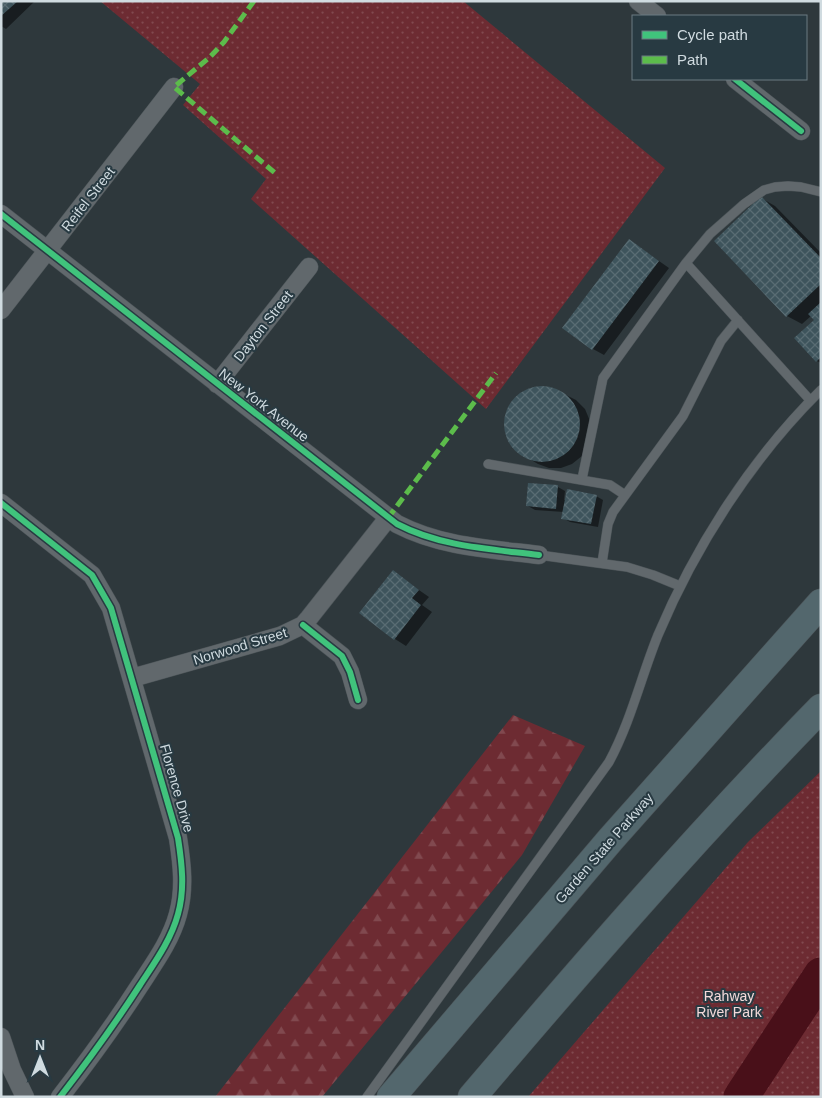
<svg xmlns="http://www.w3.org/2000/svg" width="822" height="1098" viewBox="0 0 822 1098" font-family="Helvetica,sans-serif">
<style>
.forest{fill:url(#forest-firs)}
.park{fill:url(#park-dots)}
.shadow{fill:#0007}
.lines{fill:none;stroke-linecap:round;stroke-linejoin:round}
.river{stroke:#491019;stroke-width:35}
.building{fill:url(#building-cross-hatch)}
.service-casing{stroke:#4c5458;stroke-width:10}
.minor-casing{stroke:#4c5458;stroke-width:19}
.motorway-casing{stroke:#4c5458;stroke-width:29}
.service{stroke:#61686c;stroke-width:9}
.minor{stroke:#61686c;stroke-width:18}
.motorway{stroke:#53676d;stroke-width:28}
.quiet{stroke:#5cbc4b;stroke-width:5;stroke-dasharray:10 5;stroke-linecap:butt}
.cycleway-casing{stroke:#283a42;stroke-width:9}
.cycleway{stroke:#40c37c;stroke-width:6}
.labels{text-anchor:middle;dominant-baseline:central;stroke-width:4;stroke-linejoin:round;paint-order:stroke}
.street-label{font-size:14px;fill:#d0dbe0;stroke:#283a42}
.park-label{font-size:14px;fill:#f4dada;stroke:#283a42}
</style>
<defs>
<pattern id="forest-firs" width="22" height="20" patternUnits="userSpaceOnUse" patternTransform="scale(1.25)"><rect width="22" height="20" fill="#6d2b32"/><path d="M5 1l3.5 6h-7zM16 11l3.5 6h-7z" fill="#81494f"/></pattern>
<pattern id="park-dots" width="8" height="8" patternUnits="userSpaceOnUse" patternTransform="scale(1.25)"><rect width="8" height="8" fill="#6d2b32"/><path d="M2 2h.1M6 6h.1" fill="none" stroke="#81494f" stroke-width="1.8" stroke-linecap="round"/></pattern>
<pattern id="building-cross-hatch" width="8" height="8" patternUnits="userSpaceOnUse" patternTransform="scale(1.25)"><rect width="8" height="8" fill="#3e545c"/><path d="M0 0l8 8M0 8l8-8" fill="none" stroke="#596c73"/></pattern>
</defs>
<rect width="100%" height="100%" fill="#2e383c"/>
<path class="forest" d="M513 715 585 746 522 855 322 1097H215Z"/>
<path class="park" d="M100 1H463L665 168 486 409 251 199 266 179 183 105 200 84Z
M821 771V1097H528L748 842Z"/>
<path class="shadow" d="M1 1H35L6 29 1 26Z
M761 198 775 206 821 253V363L817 361 816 321 811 316 802 324 787 316 715 241Z
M629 240 669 268 604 355 593 349Z
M540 387 552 388 576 400 585 409 590 421 589 446 582 456 572 464 561 468H549L538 464 516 451 509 441 505 430V418L509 407 517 397 527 390Z
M558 487 565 491 564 500 596 496 603 500 598 527 570 522 563 518 564 512 535 510 528 506Z
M393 572 429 597 422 605 432 612 406 646 395 639 361 613Z"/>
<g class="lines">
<path class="river" d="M741 1097 821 975"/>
</g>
<path class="building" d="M1 1H18L1 16Z
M761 196 821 258V284L786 317 714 241Z
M629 239 659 261 592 350 562 328Z
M821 302V357L816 362 794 338 814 320 808 314Z
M504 424a38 38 0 1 1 76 0a38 38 0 1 1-76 0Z
M528 483 558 485 556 509 526 506Z
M567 489 597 495 591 524 561 519Z
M393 570 419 590 412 598 421 605 394 640 359 613Z"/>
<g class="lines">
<g class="service-casing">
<path id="service" d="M686 263 810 400
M488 464 610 485 625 495
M582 479 603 378 686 263 710 234 744 204 764 190 775 187 788 186 801 187 821 192
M539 555 627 567 653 575 680 586
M602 563 608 524 613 512 683 416 721 341 738 320
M367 1097 609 762C631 721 641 677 658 635 696 545 752 458 821 390"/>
</g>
<g class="minor-casing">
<path id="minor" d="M638 1 657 16
M735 79 801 131
M1 214 397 524C441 547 491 549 539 555
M1 310 174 87
M217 384 309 267
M1 503 92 575 111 608 178 838C182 864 185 889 178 914 171 940 155 962 140 985 115 1024 88 1061 60 1097
M303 625 342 656 350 672 358 700
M132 678 280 636 303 625 309 618 388 518
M1 1037 12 1070 25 1097"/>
</g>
<g class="motorway-casing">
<path id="motorway" d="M391 1097 611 839 821 603
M472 1097C585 964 699 833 821 708"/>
</g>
<use href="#service" class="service"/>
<use href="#minor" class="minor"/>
<use href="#motorway" class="motorway"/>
<path class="quiet" d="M254 1 224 42 210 57 174 87 275 173
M388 518 496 373"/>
<g class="cycleway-casing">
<path id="cycleway" d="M735 79 801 131
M1 214 397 524C441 547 491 549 539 555
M1 503 92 575 111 608 178 838C182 864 185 889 178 914 171 940 155 962 140 985 115 1024 88 1061 60 1097
M303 625 342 656 350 672 358 700"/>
</g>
<use href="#cycleway" class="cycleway"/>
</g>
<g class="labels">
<g class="street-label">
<text transform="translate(88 199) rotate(-52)">Reifel Street</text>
<text transform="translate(263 326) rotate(-52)">Dayton Street</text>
<text transform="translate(264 405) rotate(38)">New York Avenue</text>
<text transform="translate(240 646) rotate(-17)">Norwood Street</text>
<text transform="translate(177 788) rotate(74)">Florence Drive</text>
<text transform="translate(604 848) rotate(-49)">Garden State Parkway</text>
</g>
<g class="park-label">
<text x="729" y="996">Rahway<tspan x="729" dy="16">River Park</tspan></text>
</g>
</g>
<rect width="822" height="1098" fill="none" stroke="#d0dbe0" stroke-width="5"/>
<rect x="632" y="15" width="175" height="65" fill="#283a42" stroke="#6b7a81"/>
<rect x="642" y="31" width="25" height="8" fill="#40c37c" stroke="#6b7a81"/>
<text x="677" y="40" font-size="15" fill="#d0dbe0">Cycle path</text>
<rect x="642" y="56" width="25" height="8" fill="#5cbc4b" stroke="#6b7a81"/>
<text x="677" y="65" font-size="15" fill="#d0dbe0">Path</text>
<g transform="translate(40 1058)" stroke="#283a42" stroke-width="4" paint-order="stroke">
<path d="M0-4L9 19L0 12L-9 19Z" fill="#d0dbe0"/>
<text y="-8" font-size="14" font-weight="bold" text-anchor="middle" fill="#d0dbe0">N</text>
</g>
</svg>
